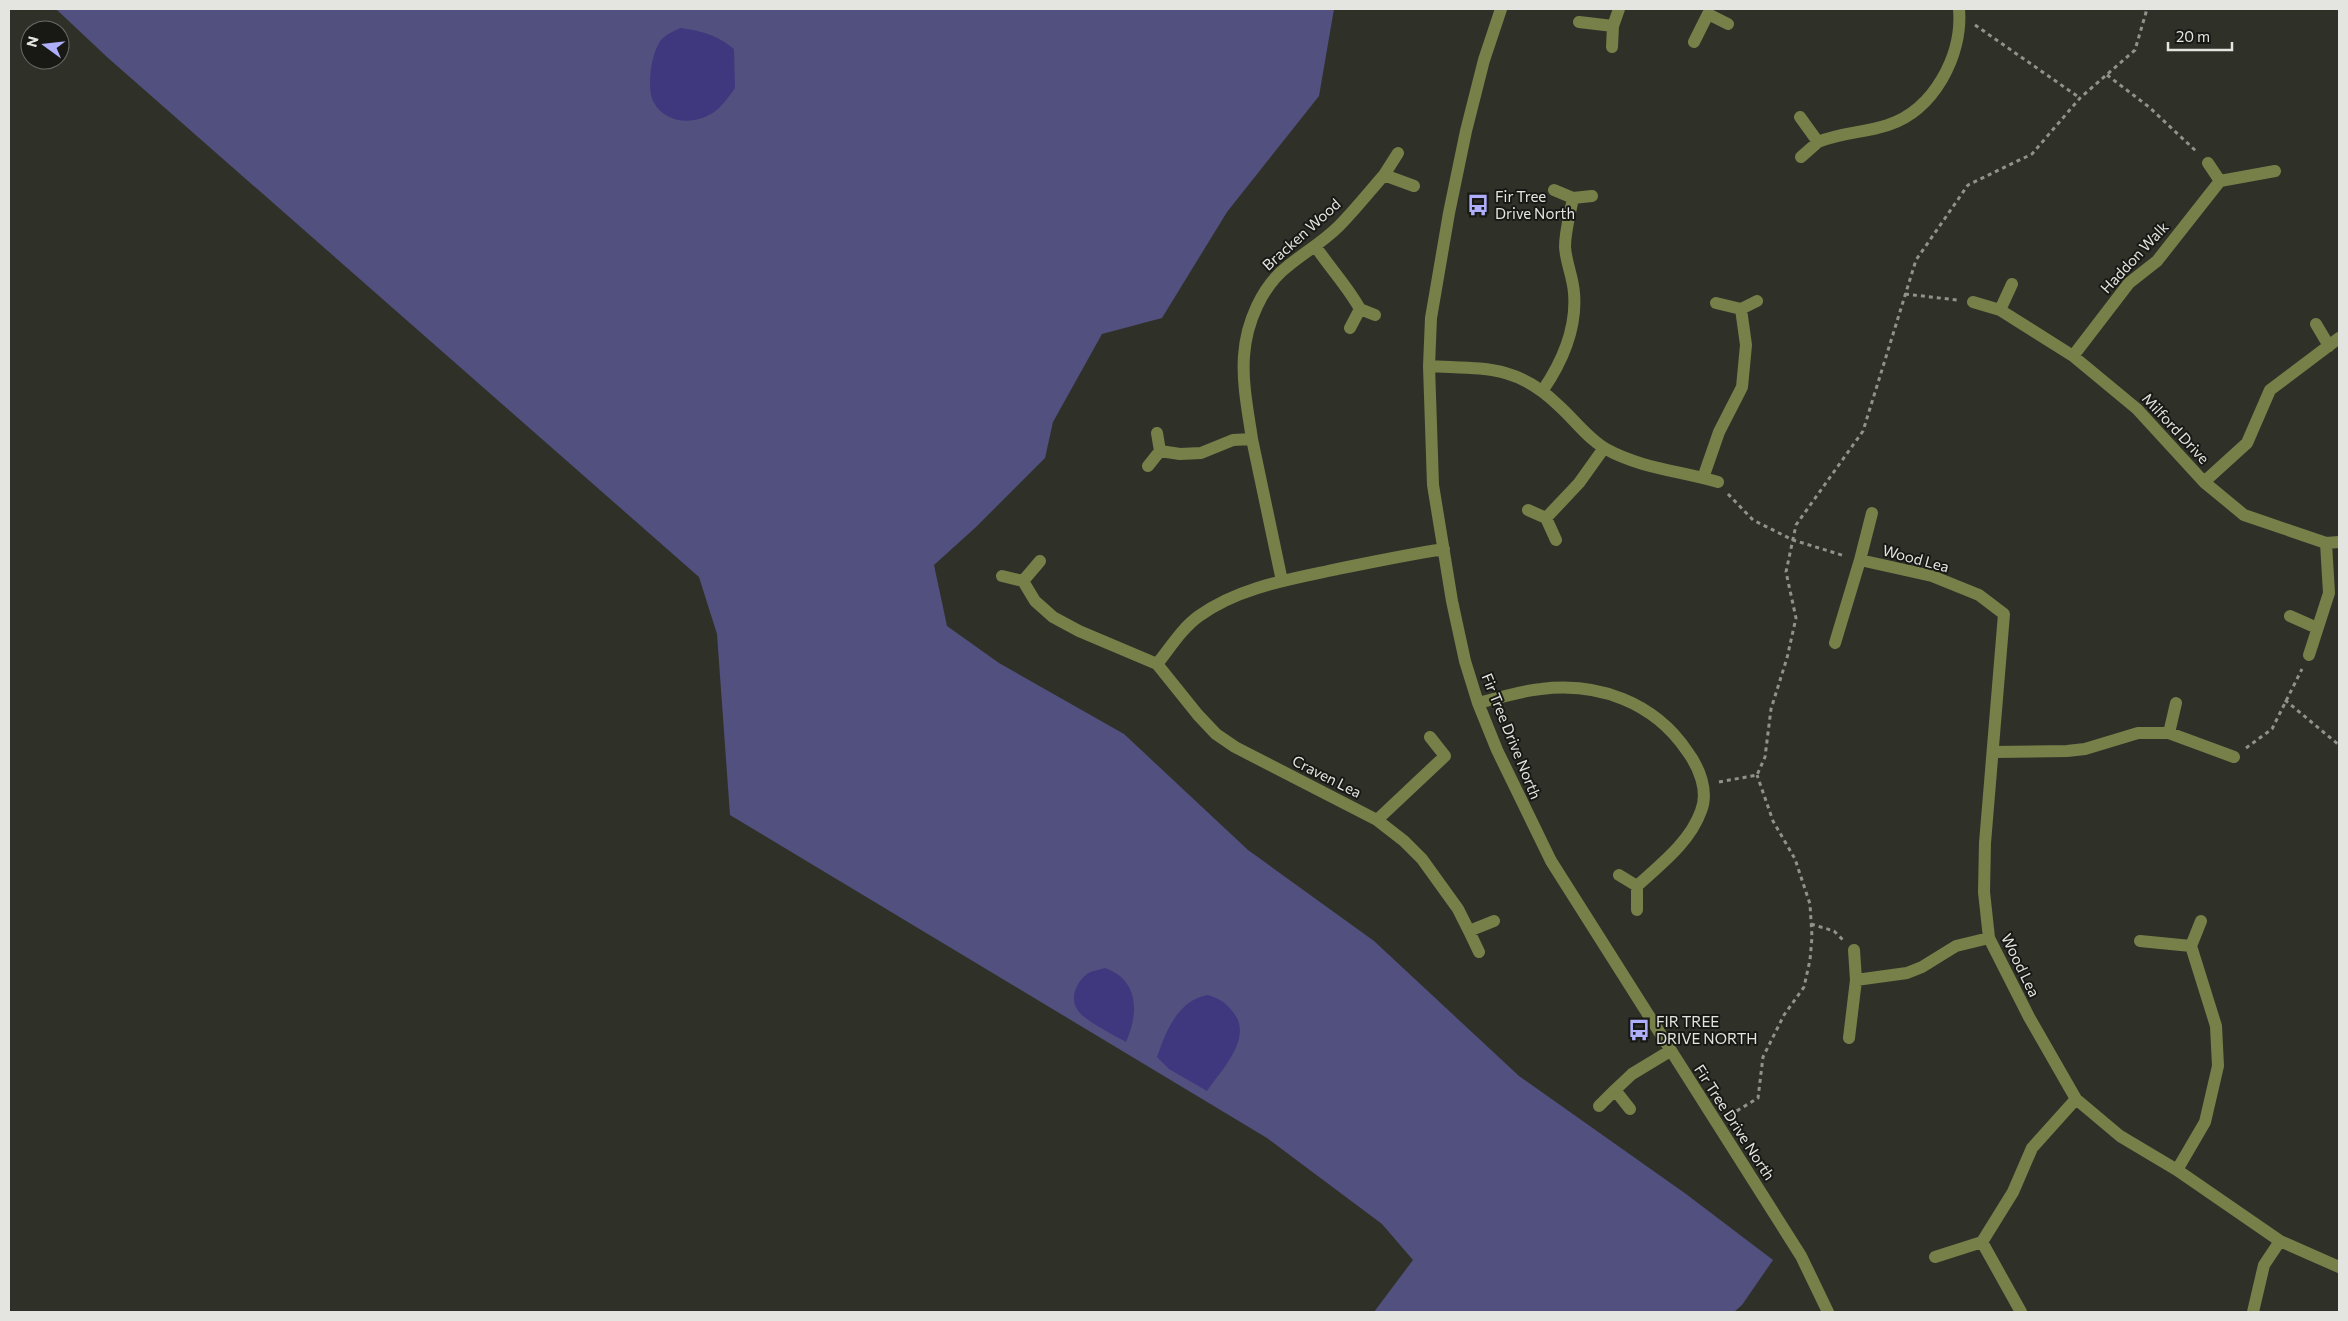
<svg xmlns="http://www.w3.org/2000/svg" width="2348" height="1321" viewBox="0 0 2348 1321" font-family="Commissioner,sans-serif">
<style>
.green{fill:#52507e}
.water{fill:#3f387e}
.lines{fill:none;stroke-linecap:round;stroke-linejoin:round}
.path{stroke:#91928c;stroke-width:3;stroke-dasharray:4 4;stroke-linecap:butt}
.minor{stroke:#778049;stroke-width:12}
.labels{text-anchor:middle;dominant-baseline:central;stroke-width:4;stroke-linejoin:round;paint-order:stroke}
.poi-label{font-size:15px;fill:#e4e5e0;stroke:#181815;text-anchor:start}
.street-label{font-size:15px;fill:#e4e5e0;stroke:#181815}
</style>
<rect width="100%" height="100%" fill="#2f3129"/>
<path class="green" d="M56 9H1334L1319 96 1227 212 1162 318 1102 334 1053 422 1045 458 976 527 934 565 947 626 999 663 1124 734 1248 850 1374 941 1519 1076 1686 1194 1773 1260 1742 1305 1734 1312H1374L1413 1260 1382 1224 1267 1138 730 815 717 634 699 577 107 57Z"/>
<path class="water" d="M680 28C702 31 717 35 734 49L735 88C730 95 724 103 718 109 699 125 668 126 654 103 646 89 651 53 661 40 665 35 674 31 680 28Z
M1105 968C1139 980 1139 1013 1126 1042 1112 1034 1095 1026 1082 1015 1068 1003 1074 984 1087 974 1091 971 1099 970 1105 968Z
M1208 995C1220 999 1225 1002 1233 1012 1254 1037 1222 1069 1207 1091L1169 1069 1157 1057C1166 1031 1178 1000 1208 995Z"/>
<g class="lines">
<path class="path" d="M1975 25 2080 98
M2107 75 2149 107 2197 152
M1905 294 1957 300
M1728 494 1753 520 1793 540 1845 556
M2285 700 2339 745
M2246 748 2272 729 2302 669
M1719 782 1757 775 1765 757 1771 709 1787 658 1796 618 1786 572 1796 525 1863 431 1916 260 1968 185 2032 154 2080 98 2135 50 2147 9
M1811 924 1834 931 1843 940
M1730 1115 1758 1098 1763 1057 1784 1015 1804 987 1810 960 1812 937 1810 904 1795 859 1773 821 1757 775"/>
<path class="minor" d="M1501 9 1484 60 1466 131 1449 213 1431 318 1429 366 1433 485 1452 601 1465 661 1478 703 1497 750 1551 861 1801 1256 1828 1312
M1579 22 1613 26 1612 47
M1613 26 1619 9
M1694 42 1708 14 1728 24
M1800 117 1818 142 1801 157
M1818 142C1843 132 1864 133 1888 125 1934 110 1963 55 1959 9
M1398 153 1384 175 1414 186
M2208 163 2220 181
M1554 190 1573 198 1592 196
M1316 247C1330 268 1348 287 1360 309
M1973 302 2000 310 2012 284
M1716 303 1741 309
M2000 310 2073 356 2137 409 2204 482 2244 515 2326 543 2339 542
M2316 324 2329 346
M1350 328 1360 309 1375 315
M2073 356 2129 283 2157 261 2220 181 2275 171
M1429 366C1483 369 1516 364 1558 405 1574 419 1587 438 1606 449 1640 468 1680 471 1718 482
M1543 390C1562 362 1577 328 1574 293 1573 277 1566 263 1565 247 1565 231 1570 214 1573 198
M1252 439 1282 581
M1160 451 1180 454 1201 453 1233 440 1252 439C1248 412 1242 383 1244 356 1246 323 1262 286 1288 266 1305 252 1323 242 1339 226 1355 210 1369 192 1384 175
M1148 466 1160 451 1157 433
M1703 478 1719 432 1742 387 1746 345 1741 309 1757 301
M2204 482 2247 443 2270 390 2339 338
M1528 510 1546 518 1556 540
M1546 518 1579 483 1604 448
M1860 560 1932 576 1979 595 2004 614 1985 843 1984 892 1989 938 2029 1017 2076 1099 2120 1136 2177 1170 2280 1241 2339 1267
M1002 576 1023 581 1040 561
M1023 581 1035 601 1053 617 1079 631 1157 664 1198 715 1216 734 1235 747 1377 820 1404 841 1422 859 1458 909 1469 931
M2290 616 2317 628
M1835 643 1860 560 1872 513
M2309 655 2329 593 2326 543
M1157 664C1170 648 1182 628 1199 616 1236 589 1285 580 1328 571 1367 563 1405 555 1444 549
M1478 703C1498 698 1520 691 1541 689 1598 682 1654 702 1687 751 1699 767 1709 791 1701 811 1690 842 1661 864 1637 886
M2169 733 2176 703
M1994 752 2067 751 2085 749 2138 733H2169L2234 757
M1377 820 1445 756 1430 737
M1619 875 1637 886V910
M2140 941 2191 946
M1479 952 1469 931 1494 921
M1856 980 1907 973 1922 967 1956 946 1989 938
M1849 1038 1856 980 1854 950
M1599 1106 1615 1090
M1630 1109 1615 1090 1632 1074 1670 1051
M2177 1170 2205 1122 2218 1066 2216 1026 2191 946 2201 921
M1935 1257 1982 1242
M2021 1312 1982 1242 2013 1192 2032 1148 2076 1099
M2253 1312 2264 1265 2280 1241"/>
</g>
<defs>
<g id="bus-bare" transform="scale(1.725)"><path d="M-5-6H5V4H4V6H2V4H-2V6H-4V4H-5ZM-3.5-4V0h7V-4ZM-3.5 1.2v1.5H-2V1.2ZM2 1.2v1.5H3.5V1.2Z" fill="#afaefa" stroke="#181815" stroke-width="2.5" paint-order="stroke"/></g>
</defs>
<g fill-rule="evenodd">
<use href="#bus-bare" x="1478" y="205"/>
<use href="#bus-bare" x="1639" y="1030"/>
</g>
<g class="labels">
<g class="poi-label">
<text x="1495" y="196">Fir Tree<tspan x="1495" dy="17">Drive North</tspan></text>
<text x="1656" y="1021">FIR TREE<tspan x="1656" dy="17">DRIVE NORTH</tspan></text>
</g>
<g class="street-label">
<text transform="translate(1301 234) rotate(-42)">Bracken Wood</text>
<text transform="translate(2134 257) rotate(-47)">Haddon Walk</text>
<text transform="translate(2176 428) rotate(47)">Milford Drive</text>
<text transform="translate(1916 558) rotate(15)">Wood Lea</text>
<text transform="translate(1512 736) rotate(68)">Fir Tree Drive North</text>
<text transform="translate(1327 776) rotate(27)">Craven Lea</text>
<text transform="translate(2021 965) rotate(64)">Wood Lea</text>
<text transform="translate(1735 1122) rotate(57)">Fir Tree Drive North</text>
</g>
</g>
<rect width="2348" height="1321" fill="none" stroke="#e4e5e0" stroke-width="20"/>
<g transform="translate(45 45) rotate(285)"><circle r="24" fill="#181815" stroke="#6a6a66"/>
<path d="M0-4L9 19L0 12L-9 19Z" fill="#afaefa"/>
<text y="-8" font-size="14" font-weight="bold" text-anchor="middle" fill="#e4e5e0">N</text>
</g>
<path d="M2168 42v8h64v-8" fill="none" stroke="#e4e5e0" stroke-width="2.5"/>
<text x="2176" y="42" font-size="15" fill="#e4e5e0" stroke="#181815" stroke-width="4" paint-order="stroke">20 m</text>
</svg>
